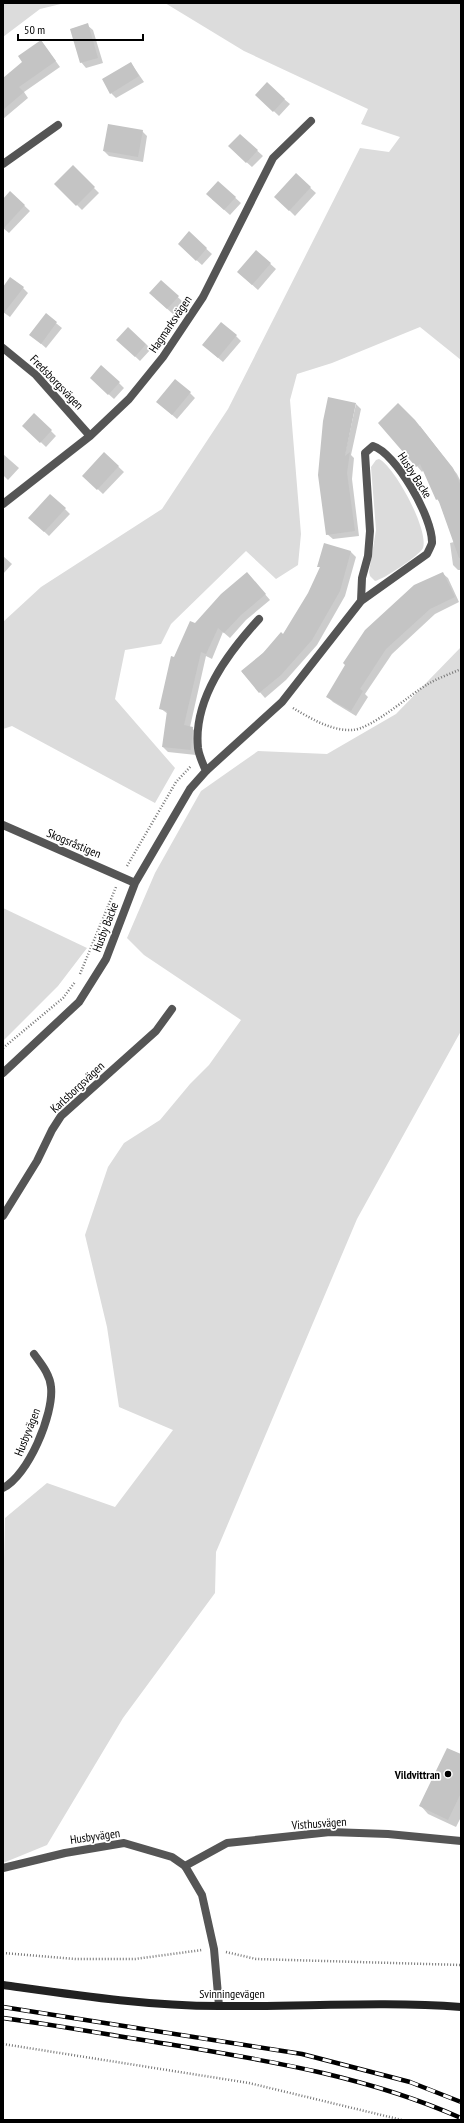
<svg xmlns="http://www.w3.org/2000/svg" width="464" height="2123" viewBox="0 0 464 2123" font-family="'PT Sans Narrow',sans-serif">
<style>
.green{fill:#dcdcdc}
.shadow{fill:#0003}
.building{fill:#c4c4c4}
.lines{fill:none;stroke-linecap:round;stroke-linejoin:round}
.path{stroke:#777;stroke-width:2.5;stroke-dasharray:1 2;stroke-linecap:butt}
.service{stroke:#555;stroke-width:8}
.minor{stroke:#555;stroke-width:8}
.secondary{stroke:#222;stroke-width:8}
.rail-casing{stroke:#000;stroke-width:4.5}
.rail{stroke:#fff;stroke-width:3;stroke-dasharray:9;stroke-linecap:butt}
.poi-dot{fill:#000;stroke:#fff;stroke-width:1.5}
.labels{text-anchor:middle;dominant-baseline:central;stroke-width:3.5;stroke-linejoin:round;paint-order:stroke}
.street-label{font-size:12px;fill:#000;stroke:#fff}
.poi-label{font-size:12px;font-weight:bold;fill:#000;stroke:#fff;text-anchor:end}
</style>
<rect width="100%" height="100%" fill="#fff"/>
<path class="green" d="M3 3H65L40 9 3 37Z
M165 3H461V360L420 327 332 363 297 374 290 400 301 534 298 565 276 579 246 551 171 624 161 644 125 650 115 699 175 768 155 803 12 726 3 729V622L41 587 162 509 228 409 360 148 389 152 400 137 361 124 368 109 244 51Z
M379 459C395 467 429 530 423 548 419 556 384 579 375 581L370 576 369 572 376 530 371 467 376 460Z
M461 647V1031L357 1219 216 1552 215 1593 123 1718 47 1845 3 1863V1604L5 1518 47 1483 115 1507 173 1430 119 1407 107 1327 85 1235 108 1167 124 1143 160 1120 190 1084 209 1065 241 1020 144 955 127 938 155 873 201 791 258 751 327 754 396 714Z
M3 908 87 948 58 986 3 1041Z"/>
<path class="shadow" d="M87 25 93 30 103 63 86 68 81 62Z
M41 41 60 67 24 92 28 98 3 119V79L23 63Z
M131 63 144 82 116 98 111 93Z
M284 99 290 104 279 116 262 100Z
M142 131 147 136 143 162 109 156 104 151Z
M240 135 263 156 252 167 235 152Z
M73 167 99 193 82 210 56 184Z
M296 175 316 193 295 216 281 202Z
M218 182 241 203 230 215 212 199Z
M10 192 30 211 9 233 3 228V200Z
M189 233 212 254 202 265 184 249Z
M256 251 276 269 258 290 238 272Z
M161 281 183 302 173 314 155 298Z
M3 288H23L28 293 10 317 3 312Z
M46 315 62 328 46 348 31 335Z
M236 336 241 341 223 362 209 350Z
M146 344 151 349 140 361 123 345Z
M96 383H119L124 388 114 399Z
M190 393 195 398 177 419 163 407Z
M356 404 361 409 351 455 354 458 352 479 359 536 333 539 327 534Z
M379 423 420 426 457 474 461 482V570H458L453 565 450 543 454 542 440 503 437 499 424 470 422 472 417 466Z
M29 431H51L56 436 46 447Z
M104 453 124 472 103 494 89 481Z
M3 454 19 468 8 480 3 475Z
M65 509 70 514 49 536 35 523Z
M325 545 351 552 356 557 345 596 317 645 286 680 265 698 242 672 283 635 309 594 321 569 319 566Z
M3 556 12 564 3 574Z
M442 573 448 578 459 602 435 614 392 654 365 694 368 697 356 716 333 702 328 697Z
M252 579 270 600 246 620 230 638 223 632 212 659 206 656 190 727 198 733 196 755 168 752 163 747 168 714 160 708 175 658 195 624Z
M461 1756V1817L456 1827 428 1814 421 1806Z"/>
<path class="building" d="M88 23 98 58 80 63 70 29Z
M41 40 56 61 19 87 24 92 3 110V78L22 62 18 56Z
M131 62 139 76 110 94 102 79Z
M267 82 285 99 273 112 255 95Z
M108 124 143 130 138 157 103 151Z
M240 134 258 150 246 163 228 146Z
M73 165 95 187 76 206 54 184Z
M296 173 311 187 289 211 274 197Z
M218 181 236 197 224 210 206 194Z
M10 191 25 205 3 229V199Z
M189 231 207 248 196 261 178 244Z
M256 250 271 263 252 285 237 272Z
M10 277 24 287 3 314V287Z
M161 280 179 296 167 309 149 293Z
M46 313 57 322 41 344 29 335Z
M221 322 237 335 218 358 202 345Z
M128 327 146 344 135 357 116 340Z
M101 365 120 382 108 395 90 378Z
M175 379 191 392 172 415 156 402Z
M328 397 356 403 345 456 350 452 347 473 355 531 326 535 318 475 323 421Z
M398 403 415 420 453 468 461 486V558H459L438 499 436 500 420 464 416 467 378 423Z
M34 413 52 430 40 443 22 426Z
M104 452 119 466 97 490 82 476Z
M50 494 66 508 44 532 28 518Z
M324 543 351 551 340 591 312 640 281 675 259 693 241 671 263 653 281 632 283 634 308 593 320 567H317Z
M247 572 266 594 241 615 224 633 218 628 206 654 201 652 184 725 193 727 191 750 162 747 167 711 159 709 171 656 174 657 190 621 195 623 221 594Z
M443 572 455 597 430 609 386 649 360 689 363 691 351 711 326 697 345 665 343 663 365 630 414 585Z
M447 1748 461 1754V1793L448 1820 419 1806Z"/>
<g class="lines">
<path class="path" d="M293 708C310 718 331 731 352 730 372 729 409 695 428 684 438 678 450 674 461 669
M127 866 176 782 191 766
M80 974 116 887
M3 1048 63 998 75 982
M226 1952 256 1959 461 1965
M3 1953 76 1959H135L202 1950
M3 2044 249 2083 402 2120"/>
<path class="service" d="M185 1866 227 1843 330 1832 388 1834 461 1841"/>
<path class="minor" d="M3 164 58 125
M3 348 36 375 90 436
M3 504 90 436 129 399 163 357 203 297 273 158 311 121
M206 771C203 764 199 756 198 748 193 699 228 653 259 619
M3 825 135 883
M3 1073 79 1002 106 959 135 883 190 789 206 771 282 702 361 601 427 554C429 550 431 546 432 543 433 518 396 453 373 446L365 453 370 531 368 556 362 578 361 601
M3 1216 37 1161 52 1130 61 1116 156 1031 172 1009
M3 1488C28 1476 54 1414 51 1387 50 1374 41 1364 34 1354
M3 1868 65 1853 124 1843 172 1857 185 1866 202 1895 214 1949 219 2006"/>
<path class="secondary" d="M3 1985C75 1995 147 2006 219 2006 300 2007 381 2001 461 2007"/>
<g class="rail-casing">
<path id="rail" d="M3 2007 302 2054 410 2082 461 2102
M3 2018C62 2026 121 2037 180 2046 276 2062 371 2078 461 2118"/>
</g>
<use href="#rail" class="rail"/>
</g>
<circle class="poi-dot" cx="448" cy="1774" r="4"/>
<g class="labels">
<g class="street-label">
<text transform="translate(170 324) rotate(-56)">Hagmarksvägen</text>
<text transform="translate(57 382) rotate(46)">Fredsborgsvägen</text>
<text transform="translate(415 475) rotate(57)">Husby Backe</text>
<text transform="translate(74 843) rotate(23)">Skogsråstigen</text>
<text transform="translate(105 927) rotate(-69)">Husby Backe</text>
<text transform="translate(77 1087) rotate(-43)">Karlsborgsvägen</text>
<text transform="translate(27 1432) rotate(-68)">Husbyvägen</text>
<text transform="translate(319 1823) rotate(-4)">Visthusvägen</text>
<text transform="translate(95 1836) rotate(-8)">Husbyvägen</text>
<text x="232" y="1993">Svinningevägen</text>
</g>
<g class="poi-label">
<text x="440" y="1774">Vildvittran</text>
</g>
</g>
<rect width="464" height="2123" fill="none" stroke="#000000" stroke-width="8"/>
<path d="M18 34v6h125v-6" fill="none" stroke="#000000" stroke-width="2"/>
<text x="24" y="34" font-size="12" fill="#000000" stroke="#ffffff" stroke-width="3" paint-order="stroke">50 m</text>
</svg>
